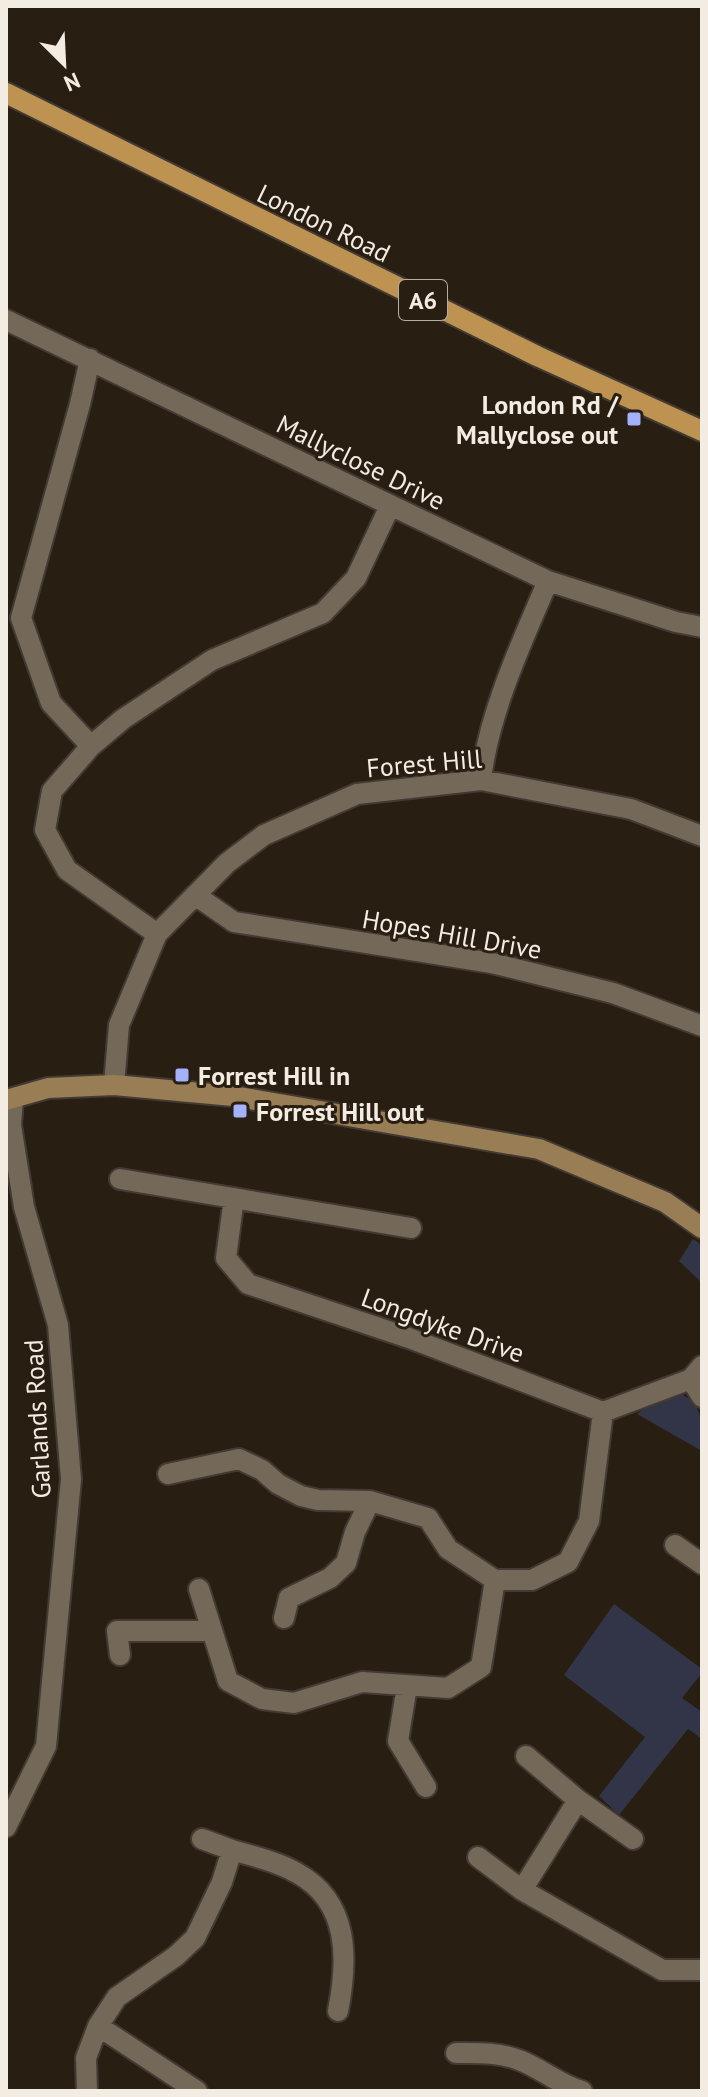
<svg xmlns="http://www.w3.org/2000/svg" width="708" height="2097" viewBox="0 0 708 2097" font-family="'PT Sans',sans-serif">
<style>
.green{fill:#323548}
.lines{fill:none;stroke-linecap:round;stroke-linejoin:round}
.street-casing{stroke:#423a33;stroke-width:24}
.secondary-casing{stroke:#423a33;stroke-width:24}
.primary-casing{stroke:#423a33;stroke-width:24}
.street{stroke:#746859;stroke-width:20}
.secondary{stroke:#997d55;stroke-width:20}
.primary{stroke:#be9251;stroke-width:20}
.poi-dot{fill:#a4b2fc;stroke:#281e11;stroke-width:3}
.labels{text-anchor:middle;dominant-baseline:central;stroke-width:6;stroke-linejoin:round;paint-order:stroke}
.shield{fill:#281e11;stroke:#b6aea4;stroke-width:2}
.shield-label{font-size:24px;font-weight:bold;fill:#f3ece3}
.street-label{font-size:26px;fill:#f3ece3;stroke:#281e11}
.poi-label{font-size:26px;font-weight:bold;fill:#f3ece3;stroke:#281e11;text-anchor:start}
</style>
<rect width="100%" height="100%" fill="#281e11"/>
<path class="green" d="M693 1239 702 1245V1283L679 1261Z
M679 1393C705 1404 702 1427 702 1451L637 1414 649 1405Z
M614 1604 702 1669V1673L682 1698 702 1712V1739L688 1729 619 1815 599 1796 645 1737 564 1675Z"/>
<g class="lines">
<g class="street-casing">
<path id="street" d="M6 320 548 581 676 622 702 627
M90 359 80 404 21 618 51 703 91 746
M481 780C488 715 522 641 548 581
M195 895 234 922 492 963 613 993 702 1026
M157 934 67 870 45 830 52 791 91 746 123 719 212 660 323 613 356 578 390 506
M114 1085 119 1025 157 934 227 863 264 835 357 794 481 780 631 809 702 836
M120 1179 411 1228
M234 1198 226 1258 248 1284 409 1338 603 1412 691 1379 702 1366
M691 1379 702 1397
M168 1474 239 1459 262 1470 278 1484 301 1496 318 1500 370 1501 428 1518 448 1549 495 1580H532L568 1562 589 1521 603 1412
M675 1545 702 1564
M199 1589 228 1681 262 1699 294 1703 362 1682 448 1688 481 1667 495 1580
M284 1618 289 1598 330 1578 346 1563 355 1532 370 1501
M120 1655 117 1631H212
M407 1686 398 1741 426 1787
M526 1756 578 1800
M6 1827 46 1746 71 1479 58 1325 24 1207 11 1125 13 1100
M202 1839 232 1850
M478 1857 522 1890 662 1970H702
M522 1890 578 1800 633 1839
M98 2026 117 1997 176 1956 195 1938 222 1882 232 1850C253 1856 278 1862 297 1873 350 1902 348 1960 338 2011
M456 2053C477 2053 499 2052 519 2060 541 2068 559 2085 582 2091
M87 2091 86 2058 98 2026 197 2091"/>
</g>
<g class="secondary-casing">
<path id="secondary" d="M6 1100 48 1088 114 1085 233 1096 539 1149 665 1202 702 1228"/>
</g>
<g class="primary-casing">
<path id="primary" d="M6 93 537 356 702 431"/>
</g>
<use href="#street" class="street"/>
<use href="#secondary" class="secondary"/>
<use href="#primary" class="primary"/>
</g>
<g class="poi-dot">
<rect x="626" y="411" width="16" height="16" rx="4"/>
<rect x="174" y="1067" width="16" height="16" rx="4"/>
<rect x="232" y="1103" width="16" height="16" rx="4"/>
</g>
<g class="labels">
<rect class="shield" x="399" y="280" width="48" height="40" rx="6"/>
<g class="shield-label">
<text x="423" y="300">A6</text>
</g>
<g class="street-label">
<text transform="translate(324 223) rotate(26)">London Road</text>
<text transform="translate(361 462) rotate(26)">Mallyclose Drive</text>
<text transform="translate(424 763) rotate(-5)">Forest Hill</text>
<text transform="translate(452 934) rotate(10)">Hopes Hill Drive</text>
<text transform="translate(443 1325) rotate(20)">Longdyke Drive</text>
<text transform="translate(37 1419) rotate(-93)">Garlands Road</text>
</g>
<g class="poi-label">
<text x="618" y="404" text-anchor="end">London Rd /<tspan x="618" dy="30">Mallyclose out</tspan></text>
<text x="198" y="1075">Forrest Hill in</text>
<text x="256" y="1111">Forrest Hill out</text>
</g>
</g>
<rect width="708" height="2097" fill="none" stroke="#f3ece3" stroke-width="16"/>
<g transform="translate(64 64) rotate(156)" stroke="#281e11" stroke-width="6" paint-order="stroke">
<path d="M0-6L14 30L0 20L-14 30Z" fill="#f3ece3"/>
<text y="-12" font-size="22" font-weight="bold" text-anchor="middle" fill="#f3ece3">N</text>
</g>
</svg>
